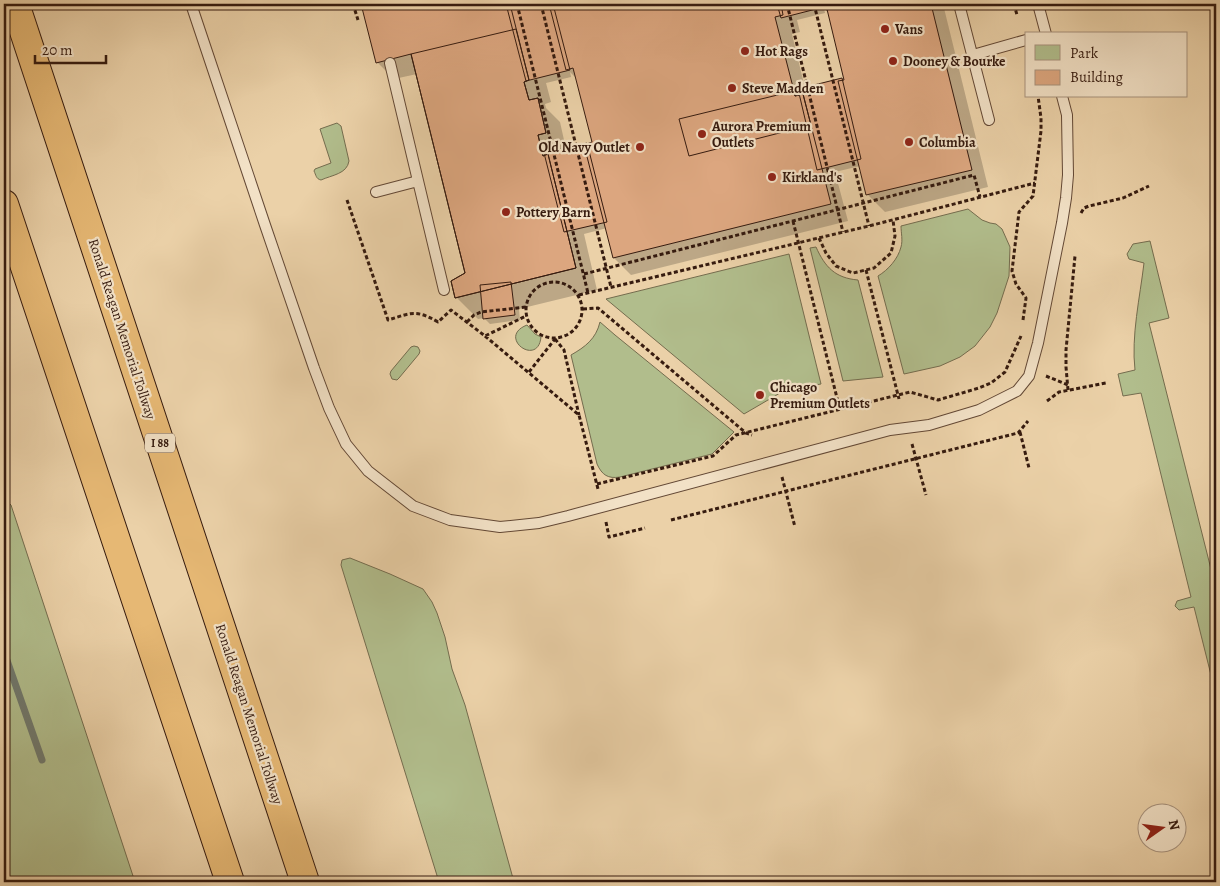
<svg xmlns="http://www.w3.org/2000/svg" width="1220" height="886" viewBox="0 0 1220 886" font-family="Alegreya,serif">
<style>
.green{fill:#b1bd8c;stroke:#746c4e}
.shadow{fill:#0003;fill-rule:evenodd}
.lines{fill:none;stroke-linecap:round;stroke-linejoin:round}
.stream{stroke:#71796d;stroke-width:7}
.building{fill:#dca67f;stroke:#361b0f}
.lane-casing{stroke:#634835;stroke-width:12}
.highway-casing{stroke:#361b0f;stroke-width:30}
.path{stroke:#361b0f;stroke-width:3;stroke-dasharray:4 2.5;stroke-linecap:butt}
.lane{stroke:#f2e1c6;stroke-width:10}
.highway{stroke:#e6b874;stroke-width:28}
.poi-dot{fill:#8f2418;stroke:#f2e1c6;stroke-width:2}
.labels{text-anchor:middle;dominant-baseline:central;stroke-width:4.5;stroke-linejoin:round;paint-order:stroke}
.shield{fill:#f2e1c6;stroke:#6e5646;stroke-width:1}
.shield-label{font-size:12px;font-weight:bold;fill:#361b0f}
.poi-label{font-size:14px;font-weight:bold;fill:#361b0f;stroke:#f2e1c6;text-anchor:start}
.street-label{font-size:14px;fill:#361b0f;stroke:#f2e1c6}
</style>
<rect width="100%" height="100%" fill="#ebd1a8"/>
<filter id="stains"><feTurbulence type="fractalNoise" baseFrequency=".004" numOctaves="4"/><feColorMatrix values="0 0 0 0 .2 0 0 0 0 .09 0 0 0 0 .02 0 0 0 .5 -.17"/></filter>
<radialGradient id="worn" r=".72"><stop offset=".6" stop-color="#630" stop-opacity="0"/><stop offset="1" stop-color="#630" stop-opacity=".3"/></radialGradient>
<path class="green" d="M337 123 341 126 349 161C347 174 332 175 321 180 316 179 316 175 314 171L315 169 331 163 320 129Z
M968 209 982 220 990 223 996 224 1002 229 1010 247 1009 276 997 313 990 327 975 346 960 357 940 366 904 374 878 276C888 270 898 259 901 247 903 240 901 233 901 226Z
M1150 241 1169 318 1149 323 1216 589V695L1194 607 1179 610 1175 606 1177 601 1191 597 1141 393 1123 396 1118 374 1135 370C1131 336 1140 297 1144 263L1129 259 1127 254 1133 244Z
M816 247C825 267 835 278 858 280L883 377 843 381 810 248Z
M789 254 821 384 797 388 780 393 744 414 606 299Z
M600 322 615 335 734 432 712 454 620 477C608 479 602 475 597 464L571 355C585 347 596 339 600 322Z
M527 325 535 334 541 337C538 368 496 337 527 325Z
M414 346 418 347 420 351 419 354 399 378 397 380 392 379 390 374 391 371 411 347Z
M4 498 11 505 135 882H4Z
M350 558 390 574 423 589 432 602 437 613 445 637 452 669 465 705 514 882H439L341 565 342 560Z"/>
<path class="shadow" d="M362 4H943L988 187 885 212 868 195 860 166 835 172 848 221 631 275 614 258 607 228 584 234 597 290 519 309 520 320 490 324 484 318 478 319 456 297 466 274 417 74 394 79 377 62ZM824 8 829 14 846 81 805 88 792 34 800 32 797 20 825 13ZM570 72 577 79 594 143 566 149 560 122 546 108 545 104 551 102 546 83 571 77Z"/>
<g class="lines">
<path class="stream" d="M4 652 42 760"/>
</g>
<path class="building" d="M361 4H510L529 80 524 82 529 100 538 98 546 133 538 135 543 156 548 154 576 268 455 298 451 281 465 273 411 54 376 63Z
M506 4H553L570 70 526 81Z
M549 4H781L783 15 775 17 794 91 795 96 803 94 831 204 613 258 584 145 592 142 573 68 566 70Z
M777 4H823L824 7 781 18Z
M819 4H931L972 170 866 195 838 81 844 80 826 5 820 6Z
M516 29 529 80 524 82 529 100 538 98 546 133 538 135 543 156 548 154 576 268 455 298 451 281 465 273 411 54Z
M842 78 861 159 817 170 798 89Z
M794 91 795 96 803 94 811 125 689 156 679 119Z
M587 143 607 222 564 232 544 153Z
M511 282 515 315 483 319 480 285Z"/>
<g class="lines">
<g class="lane-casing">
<path id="lane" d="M191 4 265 225 314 368 329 408 346 444 368 471 413 506 450 520 500 527 539 523 568 516 890 430 929 425 979 410 1017 391 1029 376 1038 343 1062 223 1066 198 1068 175 1067 115 1062 96
M959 4 989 120
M1038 4 1046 34
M973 55 1026 40
M390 63 444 290
M376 192 418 181"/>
</g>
<g class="highway-casing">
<path id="highway" d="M15 4 305 882
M4 204 230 882"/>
</g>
<path class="path" d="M353 4 358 20
M517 4 588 293
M541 4 611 287
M787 4 843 232
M814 4 869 226
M1014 4 1017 15
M347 200 388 320C411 313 416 309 438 322L451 310 485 336 526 316
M1081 213 1084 208 1089 206 1123 198 1149 186
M793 221 840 410
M819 238 826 253 836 266 853 273 874 268 891 253 895 236 893 220
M866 270 899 399
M584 274 974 175 980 197
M526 310a28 28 0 1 1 56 0a28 28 0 1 1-56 0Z
M579 295 869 226 1035 183
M583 309 598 308 746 433 752 435
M1023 320 1026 298 1016 284 1012 271 1019 212 1033 196 1041 131V118L1038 96
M467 322 474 315 481 312 526 307
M485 336 579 415 598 489
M555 339 564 350 579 415
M529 372 555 339
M1046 376 1068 385
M1068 390 1066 367V350L1075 256
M1047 401 1059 392 1106 383
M1020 432 1029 468
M912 444 926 495
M782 477 795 527
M597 484 713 456 736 435 910 392 938 400 979 388 991 383 1005 372 1021 336
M671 520 1018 433 1028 421
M606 522 609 537 645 528"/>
<use href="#lane" class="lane"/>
<use href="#highway" class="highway"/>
</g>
<g class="poi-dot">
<circle cx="885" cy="29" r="5"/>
<circle cx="745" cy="51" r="5"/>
<circle cx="893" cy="61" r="5"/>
<circle cx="732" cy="88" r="5"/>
<circle cx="702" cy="134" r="5"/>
<circle cx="909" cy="142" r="5"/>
<circle cx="640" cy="147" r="5"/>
<circle cx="772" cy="177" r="5"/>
<circle cx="506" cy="212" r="5"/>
<circle cx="760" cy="395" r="5"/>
</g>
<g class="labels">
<rect class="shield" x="145" y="433.5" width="30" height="19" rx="4"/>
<g class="shield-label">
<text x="160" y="443">I 88</text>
</g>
<g class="poi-label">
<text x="895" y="29">Vans</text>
<text x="755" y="51">Hot Rags</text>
<text x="903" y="61">Dooney &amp; Bourke</text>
<text x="742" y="88">Steve Madden</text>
<text x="712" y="126">Aurora Premium<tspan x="712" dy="16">Outlets</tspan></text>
<text x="919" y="142">Columbia</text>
<text x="630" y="147" text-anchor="end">Old Navy Outlet</text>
<text x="782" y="177">Kirkland's</text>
<text x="516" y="212">Pottery Barn</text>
<text x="770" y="387">Chicago<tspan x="770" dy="16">Premium Outlets</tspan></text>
</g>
<g class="street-label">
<text transform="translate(122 329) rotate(72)">Ronald Reagan Memorial Tollway</text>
<text transform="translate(249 714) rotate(72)">Ronald Reagan Memorial Tollway</text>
</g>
</g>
<rect width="1220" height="886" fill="none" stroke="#ebd1a8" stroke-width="20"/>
<rect x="5" y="5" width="1210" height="876" fill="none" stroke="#361b0f" stroke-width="2.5"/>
<rect x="10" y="10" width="1200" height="866" fill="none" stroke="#361b0f"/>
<rect x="1025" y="32" width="162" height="65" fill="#f2e1c6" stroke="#a7927d"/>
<rect x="1035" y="45" width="25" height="15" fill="#b1bd8c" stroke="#a7927d"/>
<text x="1070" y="58" font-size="15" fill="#361b0f">Park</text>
<rect x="1035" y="70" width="25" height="15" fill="#dca67f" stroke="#a7927d"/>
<text x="1070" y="82" font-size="15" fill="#361b0f">Building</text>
<g transform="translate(1162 828) rotate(76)"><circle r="24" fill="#f2e1c6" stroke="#a7927d"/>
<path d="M0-4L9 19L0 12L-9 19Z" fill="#8f2418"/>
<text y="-8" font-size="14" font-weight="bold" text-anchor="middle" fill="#361b0f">N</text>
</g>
<path d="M35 55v8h71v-8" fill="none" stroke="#361b0f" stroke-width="2.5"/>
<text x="42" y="55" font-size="15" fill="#361b0f" stroke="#f2e1c6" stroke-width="4" paint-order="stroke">20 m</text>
<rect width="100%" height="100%" filter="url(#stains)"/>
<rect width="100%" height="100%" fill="url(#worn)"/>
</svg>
